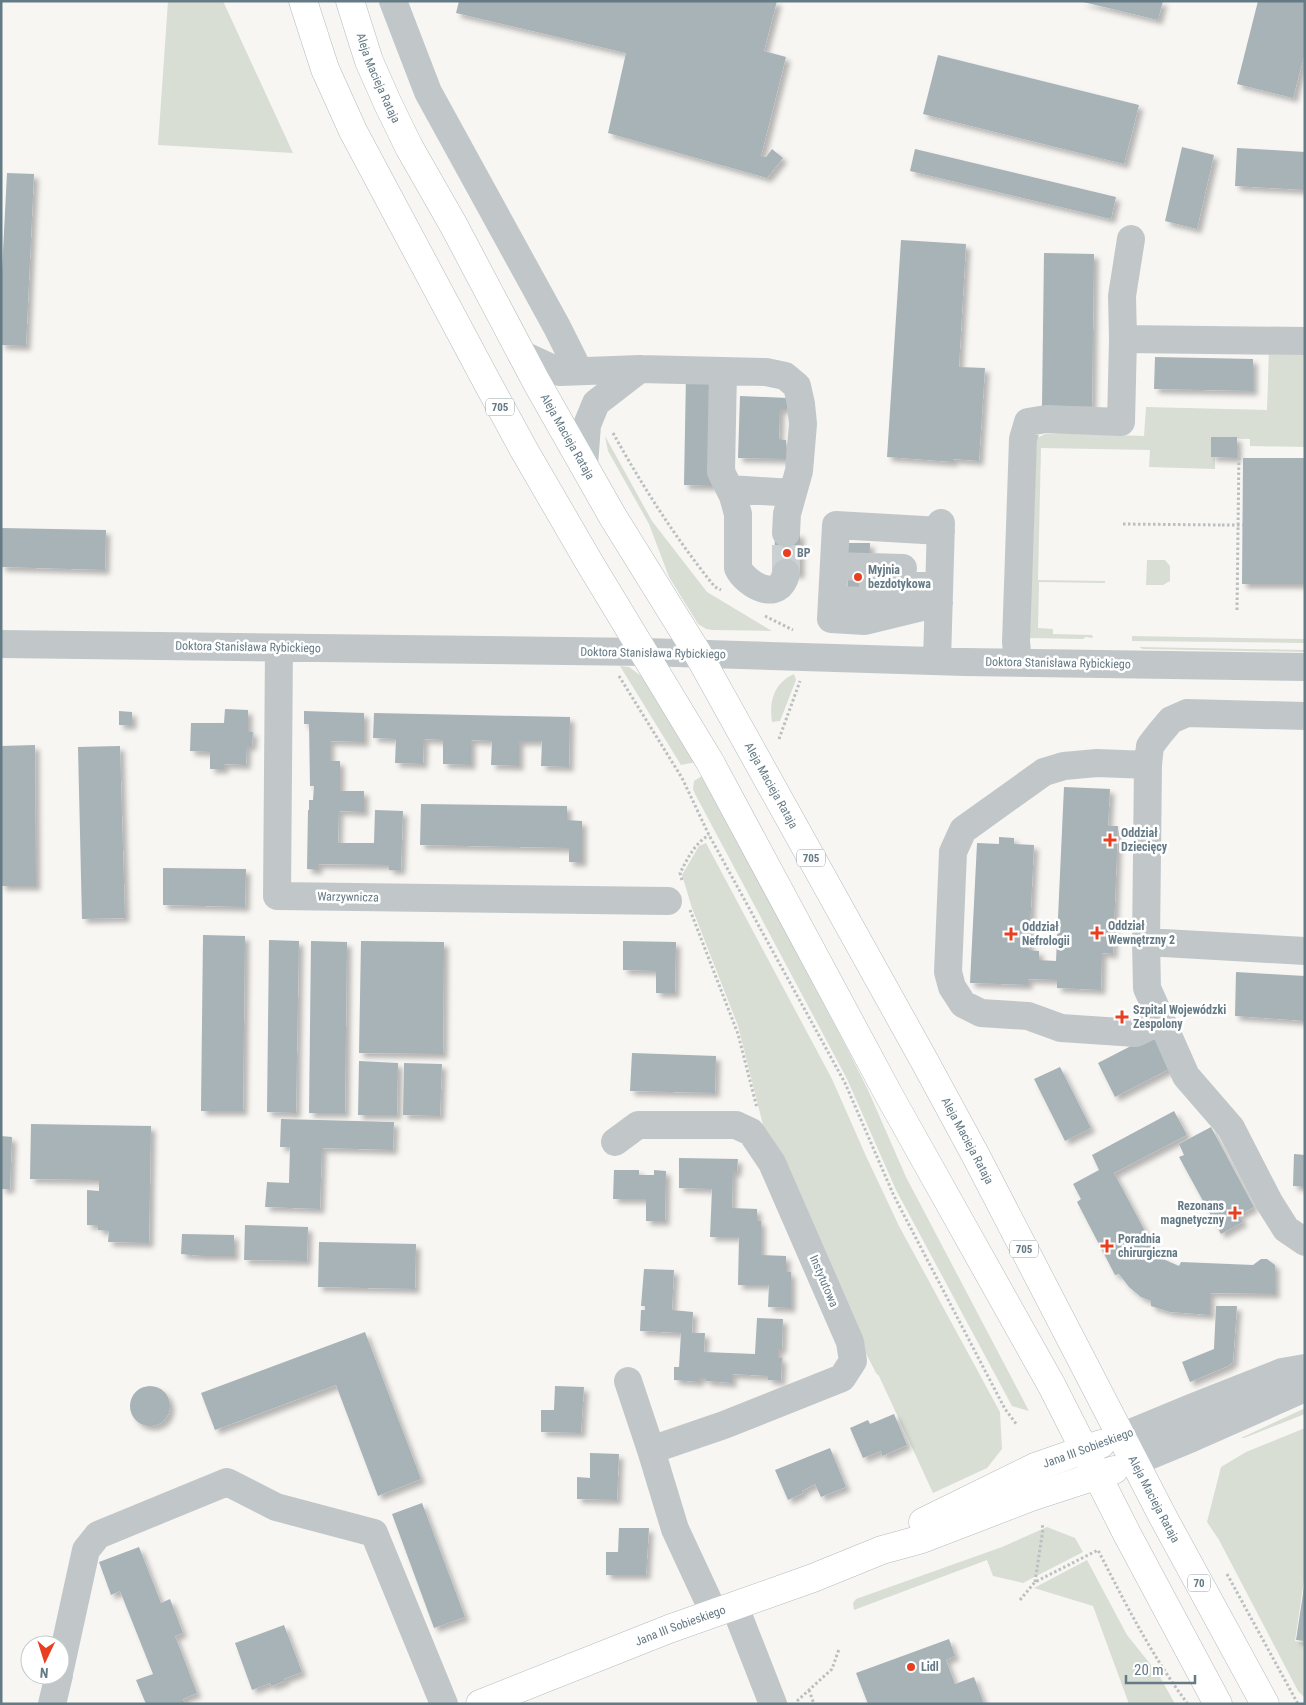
<svg xmlns="http://www.w3.org/2000/svg" width="1306" height="1705" viewBox="0 0 1306 1705" font-family="'Roboto Condensed',sans-serif">
<style>
.green{fill:#d8ded4}
.building{fill:#a8b3b7;filter:url(#shadow)}
.lines{fill:none;stroke-linecap:round;stroke-linejoin:round}
.minor-tunnel{stroke:#cbd1d2;stroke-width:28;stroke-dasharray:28 14;stroke-linecap:butt}
.major-casing{stroke:#b5babd;stroke-width:29}
.path{stroke:#bbbfc1;stroke-width:3;stroke-dasharray:2.5 2.5;stroke-linecap:butt}
.minor{stroke:#c1c7c9;stroke-width:28}
.major{stroke:#fff;stroke-width:28}
.path-bridge{stroke:#bbbfc1;stroke-width:3;stroke-dasharray:2.5 2.5;stroke-linecap:butt}
.poi-dot{fill:#ea3e20;stroke:#fff;stroke-width:2}
.labels{text-anchor:middle;dominant-baseline:central;stroke-width:5;stroke-linejoin:round;paint-order:stroke}
.shield{fill:#fff;stroke:#92a2aa;stroke-width:1}
.shield-label{font-size:11px;font-weight:bold;fill:#647a85}
.street-label{font-size:12px;fill:#647a85;stroke:#fff}
.poi-label{font-size:12px;font-weight:bold;fill:#647a85;stroke:#fff;text-anchor:start}
</style>
<defs>
<filter id="shadow"><feDropShadow dx="4.5" dy="4.5" stdDeviation="2.5" flood-color="#0004"/></filter>
</defs>
<rect width="100%" height="100%" fill="#f7f6f3"/>
<path class="green" d="M168 1H223L293 153 158 145Z
M1269 348 1305 349V447L1250 446V439L1215 438V469L1149 467 1150 450 1041 448 1038 580 1105 581V583L1039 582 1038 628 1053 629V634L1092 635 1093 638 1086 637 1083 639 1029 638 1023 633 1037 438 1045 434 1061 433 1144 436 1146 407 1267 410Z
M605 436 652 521 707 592 772 631 712 630 706 629 698 624 669 577 649 524 608 451Z
M1147 560H1165L1170 566V581L1163 585H1146Z
M1132 636 1305 639V643L1132 641Z
M1139 647 1305 650V652L1143 649Z
M620 666 629 667 644 678 696 762 681 765Z
M794 674 796 680 780 721 772 722C769 701 774 683 794 674Z
M702 776 847 1048 868 1090 906 1177 1029 1411 1012 1406 896 1190 847 1079 695 794 693 789 694 781Z
M706 843 832 1079 866 1156 899 1226 1000 1412 1002 1449 987 1468 933 1493 879 1376 876 1373 849 1320 764 1129 738 1026 692 908 682 875 699 846Z
M1305 1408V1414L1244 1438H1241Z
M1305 1428V1574L1295 1641 1305 1643V1698L1298 1691 1219 1540 1207 1522 1221 1467 1246 1452Z
M1047 1527 1075 1538 1083 1552 1023 1583 993 1576 987 1560 854 1610 853 1603 856 1599 1002 1547Z
M1087 1560 1127 1635 1159 1675 1175 1704H1129L1093 1606 1034 1588Z"/>
<path class="building" d="M459 1H777L764 51 786 57 761 156 766 157 772 149 783 158 767 178 608 133 626 53 456 13Z
M1079 1H1163L1158 20Z
M1258 1H1305V53L1293 98 1237 84Z
M938 55 1139 105 1124 164 923 114Z
M1182 147 1214 155 1197 229 1165 221Z
M1237 148 1305 152V190L1235 186Z
M915 149 1116 197 1111 219 910 171Z
M7 173 34 174 26 346 1 345V290Z
M901 240 966 244 959 367 985 368 979 461 953 459V462L887 457Z
M1044 253 1094 254 1092 406H1042Z
M1155 357 1253 359V391L1154 389Z
M686 375 716 376 713 486 684 485Z
M740 396 788 398 787 409H780L779 439 786 440V459L738 458Z
M1211 437H1237V458L1211 457Z
M1243 458H1305V584H1242Z
M1 528 106 530 105 570 1 567Z
M775 533H800V574L774 573Z
M848 543H870L869 611H847Z
M225 709 248 710V731L253 732 252 746H247L246 765 224 764V769H210V752L190 751 191 723H224Z
M119 711 132 712V725H119Z
M304 711 364 713V742L330 741V761H340V791H364V812L339 811 338 843H374L375 810 403 811 401 870H389V865L318 864V870L307 869 308 810H309V800H313L314 786H310L309 724H304Z
M374 713 570 717 569 767 541 766 542 741H519V766L491 765 492 741 471 740V765L443 764V740L424 739 423 764 395 763 396 739 373 738Z
M35 745 36 886H1V746Z
M120 746 125 918 82 919 78 747Z
M1064 787 1110 789 1108 826H1118L1113 954 1102 953 1101 990 1057 988V980L1028 979V985L970 983 977 843 999 844V837L1014 838V844L1034 845 1029 950 1039 951V960L1056 961Z
M421 804 567 806V820L582 821V862H569V848L420 845Z
M163 868 246 869 245 907 163 905Z
M203 935 245 936 243 1111H201Z
M269 940 299 941 296 1113 267 1112Z
M311 941 347 942 345 1113H309Z
M361 941 444 942 443 1054 359 1053Z
M623 941 676 942 675 993H656V971L623 970Z
M1236 972 1305 976V1021L1235 1016Z
M1156 1033 1173 1067 1115 1097 1098 1063Z
M632 1053 716 1056 715 1093 630 1091Z
M359 1061 398 1063 397 1115H358Z
M404 1063 442 1064 440 1116 403 1115Z
M1060 1067 1091 1128 1065 1141 1034 1079Z
M1174 1111 1187 1135 1114 1173 1153 1246 1163 1259 1179 1266 1181 1262 1253 1265 1261 1259H1267L1275 1265V1294L1210 1293V1315L1170 1312 1151 1306V1301L1141 1297 1129 1287 1119 1274 1115 1275 1077 1202 1081 1199 1073 1184 1099 1170 1092 1155Z
M281 1119 394 1122 393 1150 322 1148 320 1209 265 1207 267 1182 289 1183 290 1147H280Z
M31 1124 151 1126 149 1243 108 1242 109 1231 98 1230V1225H87V1190L99 1191V1180L30 1179Z
M1211 1127 1254 1207 1239 1215 1243 1222 1221 1234 1179 1157 1184 1155 1179 1144Z
M1 1136 12 1137 10 1189H1Z
M1294 1154 1305 1155V1187L1293 1186Z
M679 1158 738 1159 737 1172H733L732 1208 757 1209V1221H761V1255L786 1256V1272H791V1308L768 1307 769 1285H738L739 1237H710L712 1189 679 1188Z
M614 1170H639V1175H654V1170L666 1171 665 1221H646V1199H613Z
M245 1225 308 1227 307 1261 244 1260Z
M182 1234 234 1235V1256H203L181 1254Z
M319 1242 416 1244 415 1289 318 1287Z
M644 1269 674 1270 672 1310 693 1312 692 1333H705L704 1352 755 1354 757 1318 783 1319 782 1349H778V1358H782L781 1381 768 1380V1376L732 1374V1383L706 1381V1378H699V1382L674 1380V1367H679L681 1333 640 1331 641 1310H645V1306H641Z
M1216 1306H1237L1233 1362 1228 1366 1190 1382 1182 1362 1214 1349Z
M365 1332 421 1479 378 1496 336 1385 215 1430 201 1393Z
M130 1406a20 20 0 1 1 40 0a20 20 0 1 1-40 0Z
M555 1386 584 1387 581 1433 541 1432V1410H554Z
M894 1414 907 1445 882 1456 881 1451 863 1458 850 1428 868 1420 870 1424Z
M830 1448 846 1487 821 1497 815 1484 802 1491 803 1493 788 1500 775 1470Z
M590 1453 619 1454 617 1500 577 1499V1477L590 1478Z
M422 1503 465 1617 434 1628 392 1514Z
M619 1528H649L646 1575H606V1552H618Z
M139 1547 161 1603 170 1599 183 1633 175 1636 197 1693 183 1699 185 1704H146L136 1680 153 1674 120 1591 111 1595 99 1562Z
M1304 1587H1305V1641L1296 1640Z
M284 1625 302 1672 284 1679 285 1681 271 1686 270 1683 252 1690 235 1643Z
M949 1639 955 1656 946 1660 955 1684 974 1677 984 1704H868L856 1673Z"/>
<g class="lines">
<path class="minor-tunnel" d="M786 573V533"/>
<g class="major-casing">
<g id="major">
<path d="M303 1 325 69 353 131 487 382 524 450 589 562 710 762 890 1097 1052 1386 1127 1534 1218 1704"/>
<path id="s1" d="M350 1 369 61 388 104 409 147 454 226 537 383 613 517 698 654 925 1062 976 1156 1163 1517 1265 1704"/>
<path d="M923 1522 1035 1467 1101 1444"/>
<path id="s2" d="M480 1704 669 1629 813 1578 882 1550 922 1539 1031 1497 1114 1470"/>
</g>
</g>
<path class="path" d="M613 433C643 487 676 539 715 587L721 590
M1123 524 1222 525
M1237 610 1239 450
M765 616 793 630
M619 676 682 778 709 835 845 1083 894 1196 1005 1409 1017 1425
M779 739 800 681
M682 880 680 873C688 858 694 844 709 835
M690 910 738 1034 757 1108
M1227 1574 1298 1704
M1035 1582 1043 1529 1042 1524
M1020 1600 1035 1582 1098 1550C1125 1603 1152 1656 1187 1703
M809 1690 814 1704
M797 1701 832 1669 839 1649"/>
<path class="minor" d="M393 1 428 92 557 327 579 371
M1123 339 1305 341
M521 354 560 372 640 369 766 372 785 376 797 386 801 404 803 424 799 471 787 514 786 533
M723 371 721 472 733 496 738 514V568C746 585 780 604 786 573
M584 465 587 425 596 403 640 369
M730 489 792 493
M834 566 903 568
M873 585 939 586
M832 600 900 602
M939 603 865 621 831 619 836 525 941 531
M1 644 645 652 965 662 1305 667
M279 648 277 896 668 901
M937 661 941 523
M1018 662 1016 642 1023 439 1028 422 1046 419 1121 422 1123 339 1122 296 1131 239
M1148 765 1150 746 1160 733 1171 720 1187 713 1305 716
M1146 942 1148 765 1097 763 1064 766 1044 772 963 830 953 852 948 972 952 987 963 1004 981 1013 1028 1016 1061 1028 1136 1033 1161 1021
M1305 951 1146 942 1147 988 1186 1076 1231 1128 1269 1202 1286 1229 1305 1242
M615 1142 638 1125H736L751 1132 772 1163 850 1342 853 1361 842 1378 724 1425 651 1450
M628 1381 651 1450 675 1529 714 1613
M1121 1437 1196 1406 1282 1372 1305 1368
M1134 1462 1192 1438 1305 1388
M735 1607 773 1704
M60 1669 86 1550 98 1535 227 1482 276 1507 374 1533 444 1704
M52 1704 59 1675"/>
<use href="#major" class="major"/>
<path class="path-bridge" d="M1222 525H1243"/>
</g>
<g class="poi-dot">
<circle cx="787" cy="553" r="5"/>
<circle cx="858" cy="577" r="5"/>
<path d="M1107.5 832.5h5v5h5v5h-5v5h-5v-5h-5v-5h5z"/>
<path d="M1094.5 925.5h5v5h5v5h-5v5h-5v-5h-5v-5h5z"/>
<path d="M1008.5 926.5h5v5h5v5h-5v5h-5v-5h-5v-5h5z"/>
<path d="M1119.5 1009.5h5v5h5v5h-5v5h-5v-5h-5v-5h5z"/>
<path d="M1232.5 1205.5h5v5h5v5h-5v5h-5v-5h-5v-5h5z"/>
<path d="M1104.5 1238.5h5v5h5v5h-5v5h-5v-5h-5v-5h5z"/>
<circle cx="911" cy="1667" r="5"/>
</g>
<g class="labels">
<g class="shield">
<rect x="486" y="398.5" width="28" height="17" rx="4"/>
<rect x="797" y="849.5" width="28" height="17" rx="4"/>
<rect x="1010" y="1240.5" width="28" height="17" rx="4"/>
<rect x="1188" y="1574.5" width="22" height="17" rx="4"/>
</g>
<g class="shield-label">
<text x="500" y="407">705</text>
<text x="811" y="858">705</text>
<text x="1024" y="1249">705</text>
<text x="1199" y="1583">70</text>
</g>
<g class="street-label">
<text stroke="none"><textPath href="#s1" startOffset="82">Aleja Macieja Rataja</textPath></text>
<text stroke="none"><textPath href="#s1" startOffset="488">Aleja Macieja Rataja</textPath></text>
<text transform="translate(248 647) rotate(1)">Doktora Stanisława Rybickiego</text>
<text transform="translate(653 653) rotate(1)">Doktora Stanisława Rybickiego</text>
<text transform="translate(1058 663) rotate(1)">Doktora Stanisława Rybickiego</text>
<text stroke="none"><textPath href="#s1" startOffset="892">Aleja Macieja Rataja</textPath></text>
<text transform="translate(348 897) rotate(1)">Warzywnicza</text>
<text stroke="none"><textPath href="#s1" startOffset="1298">Aleja Macieja Rataja</textPath></text>
<text transform="translate(824 1281) rotate(67)">Instytutowa</text>
<text transform="translate(1088 1448) rotate(-20)">Jana III Sobieskiego</text>
<text stroke="none"><textPath href="#s1" startOffset="1702">Aleja Macieja Rataja</textPath></text>
<text stroke="none"><textPath href="#s2" startOffset="215">Jana III Sobieskiego</textPath></text>
</g>
<g class="poi-label">
<text x="797" y="553">BP</text>
<text x="868" y="570">Myjnia<tspan x="868" dy="14">bezdotykowa</tspan></text>
<text x="1121" y="833">Oddział<tspan x="1121" dy="14">Dziecięcy</tspan></text>
<text x="1108" y="926">Oddział<tspan x="1108" dy="14">Wewnętrzny 2</tspan></text>
<text x="1022" y="927">Oddział<tspan x="1022" dy="14">Nefrologii</tspan></text>
<text x="1133" y="1010">Szpital Wojewódzki<tspan x="1133" dy="14">Zespolony</tspan></text>
<text x="1224" y="1206" text-anchor="end">Rezonans<tspan x="1224" dy="14">magnetyczny</tspan></text>
<text x="1118" y="1239">Poradnia<tspan x="1118" dy="14">chirurgiczna</tspan></text>
<text x="921" y="1667">Lidl</text>
</g>
</g>
<rect width="1306" height="1705" fill="none" stroke="#647a85" stroke-width="5"/>
<g transform="translate(45 1660) rotate(184)"><circle r="24" fill="#ffffff" stroke="#c1cace"/>
<path d="M0-4L9 19L0 12L-9 19Z" fill="#ea3e20"/>
<text y="-8" font-size="14" font-weight="bold" text-anchor="middle" fill="#647a85">N</text>
</g>
<path d="M1126 1675v8h69v-8" fill="none" stroke="#647a85" stroke-width="2.5"/>
<text x="1134" y="1675" font-size="15" fill="#647a85" stroke="#ffffff" stroke-width="4" paint-order="stroke">20 m</text>
</svg>
